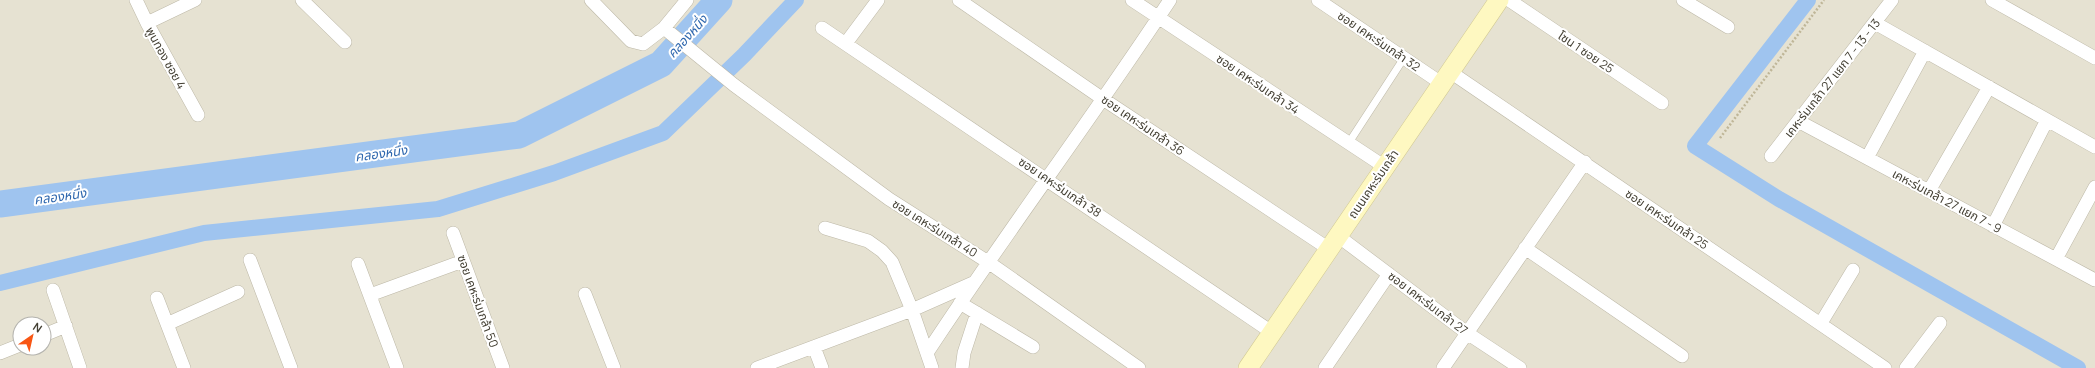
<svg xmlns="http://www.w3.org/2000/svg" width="2095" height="368" viewBox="0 0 2095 368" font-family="Manrope,'Noto Sans Thai',sans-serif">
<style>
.residential{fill:#e6e2d2;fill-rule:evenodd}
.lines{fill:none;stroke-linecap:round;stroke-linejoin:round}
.canal{stroke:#9fc4ef;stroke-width:16}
.river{stroke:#9fc4ef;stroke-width:27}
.lane-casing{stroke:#bdb8a7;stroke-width:8}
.street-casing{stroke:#bdb8a7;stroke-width:14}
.secondary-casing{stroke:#d2ca94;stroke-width:20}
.path{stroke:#bfb698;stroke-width:2.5;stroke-dasharray:2 2;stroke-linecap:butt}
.lane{stroke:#fff;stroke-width:7}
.street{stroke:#fff;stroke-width:13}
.secondary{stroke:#fef8c1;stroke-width:19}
.labels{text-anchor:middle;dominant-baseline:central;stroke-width:4;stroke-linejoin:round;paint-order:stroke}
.street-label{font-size:12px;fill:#444034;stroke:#fff}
.water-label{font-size:13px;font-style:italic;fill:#2e67ae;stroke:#fff}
</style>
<rect width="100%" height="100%" fill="#f2efe4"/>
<path class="residential" d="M0 0H2095V368H0ZM20 324H44V348H20Z"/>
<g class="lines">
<path class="canal" d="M1808 0 1695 146 1779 199 2078 368
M0 283 204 233 438 209 554 173 663 133 744 55 796 0"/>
<path class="river" d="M0 204 519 135 661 64 719 0"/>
<g class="lane-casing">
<path id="lane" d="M1348 144 1404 58"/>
</g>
<g class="street-casing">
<path id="street" d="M136 0 147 23 198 115
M302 0 345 42
M591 0 631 41 643 44 664 28 687 0
M959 0 1103 99 1329 249
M1132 0 1385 167
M1318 0 1441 83
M1509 0 1662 103
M1683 0 1728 27
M1992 0 2095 58
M147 23 195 0
M1875 23 2095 147
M664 28 734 85 889 199 988 262 1139 368
M822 28 1273 333
M846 43 878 0
M1449 71 1885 368
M1798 121 2095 280
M1771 156 1892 0
M1867 158 1925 51
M1929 191 1989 87
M1993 226 2047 120
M825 228 868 241 882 251 892 262 912 310 932 368
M453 233 503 368
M1338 236 1467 333 1520 368
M1525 248 1682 356
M2056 259 2095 187
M250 260 291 368
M358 264 397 368
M53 290 80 368
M585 294 614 368
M370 295 463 261
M157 298 184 368
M960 303 1033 347
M1821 323 1853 270
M167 324 238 292
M44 335 66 326
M814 347 822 368
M0 353 20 345
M927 353C1005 234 1091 120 1170 0
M757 368 912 310 973 283
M962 368 964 353 977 313
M1325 368 1389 274
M1443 368 1585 162
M1906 368 1940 323"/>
</g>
<g class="secondary-casing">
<path id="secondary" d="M1248 368 1499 0"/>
</g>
<path class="path" d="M1720 138 1824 0"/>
<use href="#lane" class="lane"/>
<use href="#street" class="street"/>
<use href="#secondary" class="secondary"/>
</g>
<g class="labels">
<g class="street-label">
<text transform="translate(1379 41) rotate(34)">ซอย เคหะร่มเกล้า 32</text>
<text transform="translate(1586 52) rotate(34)">โซน 1 ซอย 25</text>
<text transform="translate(166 58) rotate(61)">พูนทอง ซอย 4</text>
<text transform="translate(1832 78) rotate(-52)">เคหะร่มเกล้า 27 แยก 7 - 13 - 13</text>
<text transform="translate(1258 84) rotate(34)">ซอย เคหะร่มเกล้า 34</text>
<text transform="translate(1143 125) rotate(34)">ซอย เคหะร่มเกล้า 36</text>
<text transform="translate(1373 184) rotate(-56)">ถนนเคหะร่มเกล้า</text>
<text transform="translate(1060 187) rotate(34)">ซอย เคหะร่มเกล้า 38</text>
<text transform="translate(1947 201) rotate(28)">เคหะร่มเกล้า 27 แยก 7 - 9</text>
<text transform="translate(1667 219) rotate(34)">ซอย เคหะร่มเกล้า 25</text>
<text transform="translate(935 228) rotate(32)">ซอย เคหะร่มเกล้า 40</text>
<text transform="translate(478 301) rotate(70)">ซอย เคหะร่มเกล้า 50</text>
<text transform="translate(1428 303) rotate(37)">ซอย เคหะร่มเกล้า 27</text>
</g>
<g class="water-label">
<text transform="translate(687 36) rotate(-48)">คลองหนึ่ง</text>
<text transform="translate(381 153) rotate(-8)">คลองหนึ่ง</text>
<text transform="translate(60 196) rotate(-8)">คลองหนึ่ง</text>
</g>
</g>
<g transform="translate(32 336) rotate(34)"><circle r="19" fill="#ffffff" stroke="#b4b3ae"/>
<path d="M0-3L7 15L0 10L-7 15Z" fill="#f85614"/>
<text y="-6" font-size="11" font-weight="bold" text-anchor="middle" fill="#444034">N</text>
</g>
</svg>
